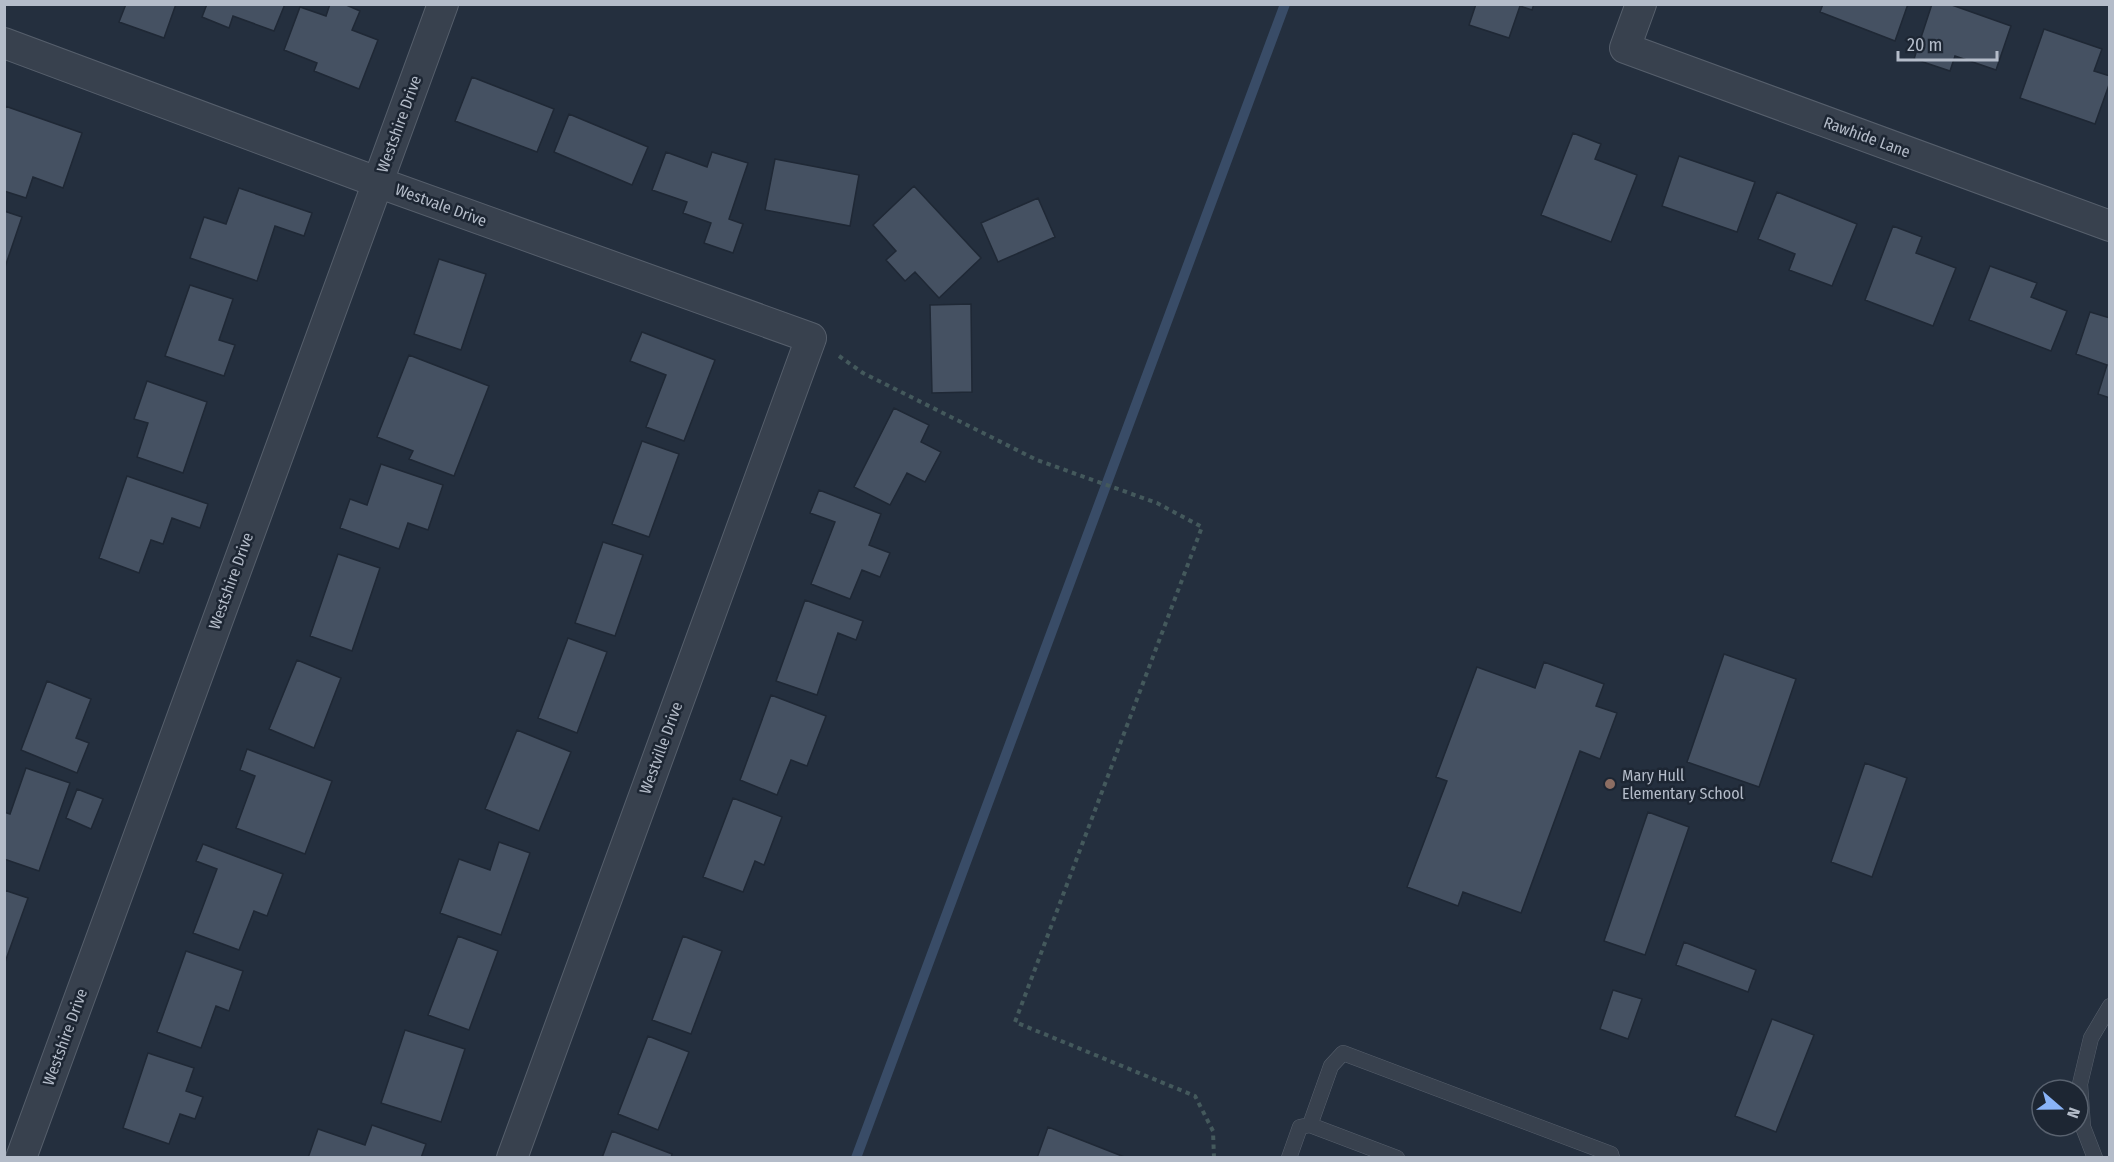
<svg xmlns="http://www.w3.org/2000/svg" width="2114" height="1162" viewBox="0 0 2114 1162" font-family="'Fira Sans Condensed',sans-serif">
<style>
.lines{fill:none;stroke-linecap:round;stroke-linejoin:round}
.stream{stroke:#394c67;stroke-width:10}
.building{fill:#455162;stroke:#1f2835;stroke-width:1.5}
.lane-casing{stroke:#565f6c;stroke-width:16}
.street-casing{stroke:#565f6c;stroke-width:32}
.path{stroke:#44595c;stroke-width:4;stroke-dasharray:4.5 4.5;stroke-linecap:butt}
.lane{stroke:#38414e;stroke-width:15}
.street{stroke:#38414e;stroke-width:30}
.education-dot{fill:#8d6e63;stroke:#1d2633;stroke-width:2}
.labels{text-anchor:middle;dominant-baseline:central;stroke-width:5;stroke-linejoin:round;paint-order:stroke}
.street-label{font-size:16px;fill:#b4bcc9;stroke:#1d2633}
.poi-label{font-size:16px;fill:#b4bcc9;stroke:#1d2633;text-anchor:start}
</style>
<rect width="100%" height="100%" fill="#242f3e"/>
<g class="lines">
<path class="stream" d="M856 1158 1285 4"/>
</g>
<path class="building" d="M126 4H176L164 38 119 22Z
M207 4H285L274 31 233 16 229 28 202 17Z
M330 4H344L360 11 352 30 378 40 359 89 314 71 317 63 284 50 300 7 326 16Z
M1476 4H1534L1532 10 1520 6 1509 38 1469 25Z
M1823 4H1908L1895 41 1820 12Z
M1932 4H1949L2011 26 1996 70 1955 56 1950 71 1914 59Z
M2044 29 2102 49 2094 71 2110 76V82L2095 124 2020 98Z
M472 77 554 109 537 152 455 121Z
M5 106 82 133 63 188 33 177 26 198 4 191Z
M569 114 648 147 632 185 554 152Z
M1573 133 1601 144 1595 159 1637 175 1611 242 1541 215Z
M666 152 707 167 712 152 748 163 729 219 743 224 733 253 704 243 711 223 683 213 687 202 652 190Z
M1679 156 1755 182 1737 232 1662 206Z
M775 159 859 175 850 226 765 210Z
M914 186 981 258 939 298 915 272 905 281 886 260 896 251 873 225Z
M239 188 312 213 304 236 275 226 257 281 190 258 204 217 226 224Z
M1777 192 1857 224 1832 286 1789 270 1795 254 1758 239Z
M1038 198 1055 237 998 262 981 223Z
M4 211 22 217 4 270Z
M1893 226 1922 237 1916 253 1956 268 1933 326 1865 300Z
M439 259 486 274 461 350 414 334Z
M1990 266 2037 283 2031 297 2067 311 2051 351 1969 320Z
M190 285 233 299 219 340 235 345 224 376 165 356Z
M971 304 972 392 932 393 930 305Z
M2090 312 2110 318V398L2098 394 2107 365 2076 354Z
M642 332 715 360 684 441 646 427 666 375 630 361Z
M409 355 489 386 454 476 409 459 413 451 377 437Z
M147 381 207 402 183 473 137 457 148 423 134 419Z
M894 408 929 425 921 442 941 452 925 482 907 473 890 505 854 487Z
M642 441 679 454 649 537 612 524Z
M381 464 443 485 428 530 408 523 399 549 340 528 350 499 367 505Z
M127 476 208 504 200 528 172 518 163 544 151 540 139 573 99 558Z
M819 490 881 514 869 545 890 553 880 577 862 570 850 599 811 584 835 522 810 513Z
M603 542 643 555 615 636 575 623Z
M338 554 380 568 352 651 310 636Z
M805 600 863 621 856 640 838 633 817 695 776 681Z
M568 638 607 652 577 733 538 718Z
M1724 654 1796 679 1759 787 1687 762Z
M297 660 341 678 314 748 269 729Z
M1544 662 1604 684 1596 706 1617 713 1600 759 1580 751 1521 913 1463 892 1458 906 1407 887 1447 781 1436 777 1477 667 1535 688Z
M47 681 91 699 76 738 89 743 77 773 21 750Z
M771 695 826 716 807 766 791 760 777 795 740 780Z
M517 730 571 752 539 831 485 809Z
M247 749 332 781 305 854 236 828 255 776 240 770Z
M1865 763 1907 778 1872 877 1831 862Z
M26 768 70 783 39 871 4 859V812L10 814Z
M77 789 103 799 91 829 66 818Z
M733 798 782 817 764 865 755 861 743 892 703 877Z
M1648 812 1689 827 1645 955 1604 941Z
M499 842 530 853 501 935 440 913 459 859 490 870Z
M203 844 283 874 267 916 254 911 239 950 193 933 217 869 196 861Z
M4 890 28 898 4 965Z
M458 936 498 951 469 1030 428 1015Z
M683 936 722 951 691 1034 652 1020Z
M1684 942 1756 970 1748 992 1676 965Z
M186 951 243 971 229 1011 216 1006 201 1048 157 1032Z
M1613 990 1642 999 1628 1039 1600 1029Z
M1772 1019 1814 1035 1776 1132 1735 1116Z
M405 1030 465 1049 441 1122 381 1103Z
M648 1036 689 1052 658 1130 618 1114Z
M148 1053 194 1068 186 1091 203 1097 195 1119 180 1114 169 1144 123 1128Z
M372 1125 426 1144 421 1158H308L318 1129 365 1145Z
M1048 1127 1127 1158H1037Z
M612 1131 672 1154 671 1158H602Z"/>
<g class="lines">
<g class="lane-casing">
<path id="lane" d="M1310 1125 1331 1066 1343 1053 1611 1154 1612 1158
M1289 1158 1300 1127 1310 1125 1397 1158
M2095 1158 2083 1127 2080 1084 2091 1038 2110 1006"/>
</g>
<g class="street-casing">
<path id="street" d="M1641 4 1625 48 2110 226
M4 43 377 182 811 338 512 1158
M21 1158 443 4"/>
</g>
<path class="path" d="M839 356 863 373 1037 460 1157 503 1202 527 1015 1022 1195 1096 1213 1131 1214 1158"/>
<use href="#lane" class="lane"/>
<use href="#street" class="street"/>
</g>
<circle class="education-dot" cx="1610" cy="784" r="6"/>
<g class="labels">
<g class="street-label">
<text transform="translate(399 124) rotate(-70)">Westshire Drive</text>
<text transform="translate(1867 137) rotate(20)">Rawhide Lane</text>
<text transform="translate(441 205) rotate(20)">Westvale Drive</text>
<text transform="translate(231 581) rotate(-70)">Westshire Drive</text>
<text transform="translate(661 748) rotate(-70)">Westville Drive</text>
<text transform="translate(65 1037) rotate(-70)">Westshire Drive</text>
</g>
<g class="poi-label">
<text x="1622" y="775">Mary Hull<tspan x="1622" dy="18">Elementary School</tspan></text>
</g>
</g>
<rect width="2114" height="1162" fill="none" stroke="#b4bcc9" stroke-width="12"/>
<g transform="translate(2060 1108) rotate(110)"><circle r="28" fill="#1d2633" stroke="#59626f" stroke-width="1.5"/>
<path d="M0-4.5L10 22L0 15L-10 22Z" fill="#8ab4f8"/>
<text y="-9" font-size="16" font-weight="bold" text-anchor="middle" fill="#b4bcc9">N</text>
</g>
<path d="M1898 51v9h99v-9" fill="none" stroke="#b4bcc9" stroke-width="3"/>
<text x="1907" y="51" font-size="18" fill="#b4bcc9" stroke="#1d2633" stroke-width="4.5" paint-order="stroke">20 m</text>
</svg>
